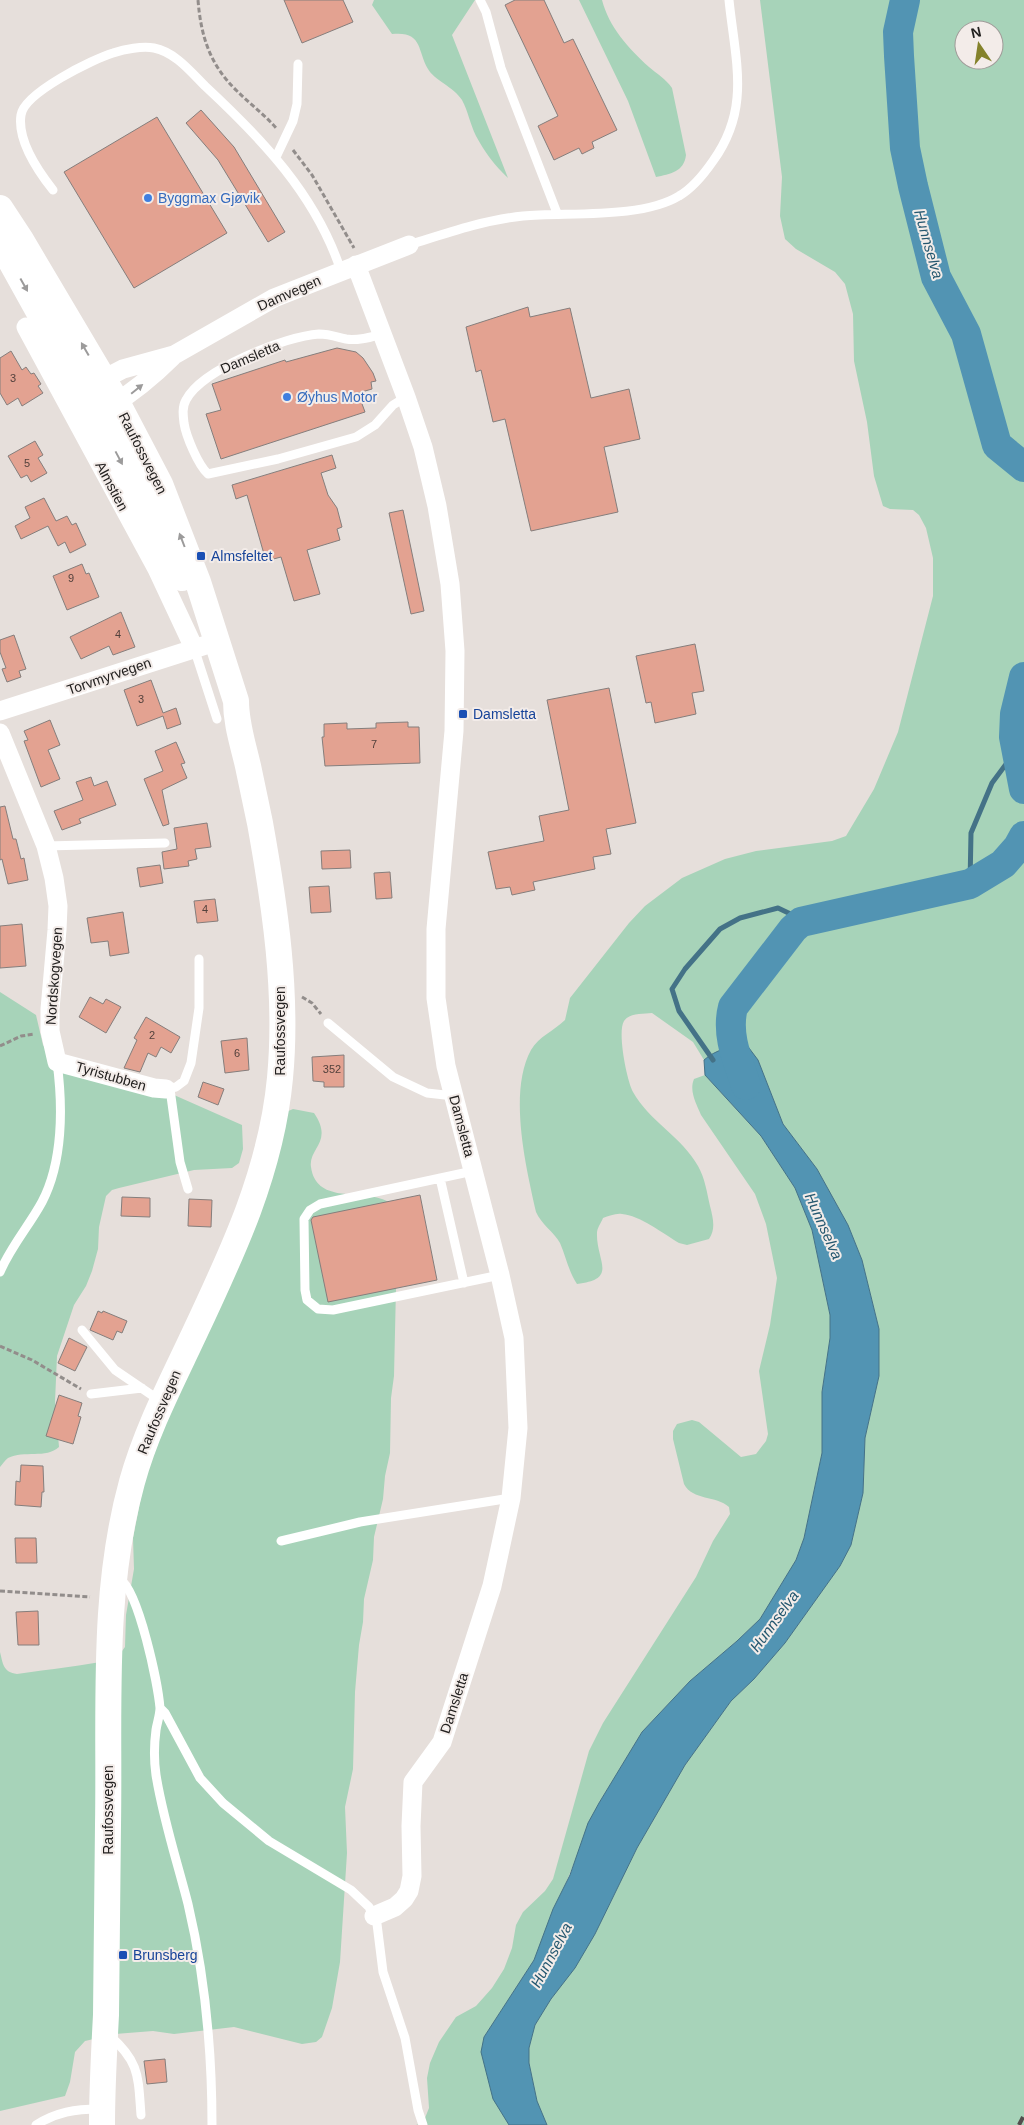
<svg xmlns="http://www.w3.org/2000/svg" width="1024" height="2125" viewBox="0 0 1024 2125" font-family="Helvetica,sans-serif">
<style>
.green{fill:#a7d3b9;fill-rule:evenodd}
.water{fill:#5294b3;stroke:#447287}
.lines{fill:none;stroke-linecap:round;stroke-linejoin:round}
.stream{stroke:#447287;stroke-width:5}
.river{stroke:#5294b3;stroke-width:30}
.building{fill:#e3a291;stroke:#857e7c}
.path{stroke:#928d8b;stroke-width:3;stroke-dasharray:5 2.5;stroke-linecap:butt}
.service{stroke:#fff;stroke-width:9}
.minor{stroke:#fff;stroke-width:19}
.secondary{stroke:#fff;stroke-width:26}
.rail{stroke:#524e4d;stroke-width:4;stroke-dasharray:9 9;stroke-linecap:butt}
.oneway{fill:#9c9b9b}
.shop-dot{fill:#3f7fe0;stroke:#f3ece9;stroke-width:2}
.transit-dot{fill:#1a4fb4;stroke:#f3ece9;stroke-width:2}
.labels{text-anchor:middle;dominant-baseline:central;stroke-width:4;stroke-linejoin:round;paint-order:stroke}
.number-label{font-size:11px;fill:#53413c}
.shop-label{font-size:14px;fill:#366cbe;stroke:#f3ece9;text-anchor:start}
.street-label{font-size:14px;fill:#232120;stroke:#f3ece9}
.transit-label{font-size:14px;fill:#164399;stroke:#f3ece9;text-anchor:start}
.water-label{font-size:15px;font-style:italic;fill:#24576f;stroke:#f3ece9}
</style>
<rect width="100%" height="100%" fill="#e6dfdb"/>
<path class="green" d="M374 0H475L452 35 508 178C495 166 484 151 476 136 470 124 468 111 462 100 454 87 434 80 428 69 417 50 423 31 392 34L372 5Z
M579 0H602C609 27 628 48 649 67 657 74 666 79 672 88L686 155C684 172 670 174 656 177L628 101Z
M760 0H1024V2125H547L537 2101 529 2063V2048L535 2025 551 1999 575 1967 595 1934 637 1848 685 1765 731 1701 754 1679 785 1643 840 1566 851 1545 863 1493 865 1438 879 1376V1329L862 1260 848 1225 817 1169 783 1124 758 1060 709 1056 704 1060 693 1042 652 1013C643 1014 629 1013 624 1021 617 1032 627 1081 633 1092 649 1121 682 1137 698 1166 705 1178 707 1193 710 1206 713 1218 716 1229 709 1239L687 1245 679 1243C664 1234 639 1215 622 1214 616 1213 609 1216 603 1218 601 1223 597 1228 597 1233 596 1261 619 1279 577 1284 568 1270 566 1257 560 1243 554 1232 541 1224 536 1212 526 1167 508 1092 531 1050 539 1036 554 1031 565 1020L570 998 629 923 645 906 682 878 725 859 756 851 832 841 846 836 874 789 898 732 933 596V558L926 528 919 515 913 510 890 509 883 506 874 476 867 422 854 361 853 314 845 284 835 272 796 249 785 239 780 216 782 177ZM964 30H994V60H964Z
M0 992 36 1015 43 1045 53 1057 165 1091 242 1125 243 1149 239 1163 232 1168 194 1170 119 1188 112 1190 106 1196 99 1227 98 1249 92 1271 86 1286 74 1305 57 1356 55 1402 59 1447C46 1459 24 1450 8 1458 5 1460 2 1465 0 1467Z
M705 1075 761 1136 795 1188 812 1230 830 1315V1338L822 1392V1453L804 1538 796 1560 760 1619 737 1641 690 1681 642 1732 599 1803 534 1960 484 2037 509 2125H416L423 2123 429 2108 427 2078 430 2063 439 2042 456 2017 476 2006 492 1988 504 1969 512 1948 516 1925 523 1912 545 1891 553 1879 589 1751 603 1723 696 1577 713 1541 730 1514 729 1507C716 1495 693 1501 684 1484L673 1439V1431L677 1424 692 1420 699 1422 741 1457 756 1454 766 1441 768 1434 759 1371 770 1325 777 1278 766 1224 755 1194 701 1115C696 1103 689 1091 694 1079Z
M293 1109 314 1113C334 1142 308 1148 311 1167 316 1203 357 1190 382 1199 389 1201 396 1208 402 1212L396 1288 394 1376 391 1398 390 1453 385 1476 383 1499 374 1537 373 1560 364 1599 363 1622 359 1645 355 1692 353 1769 345 1807 347 1853 340 1962 332 2008 322 2037 316 2042 302 2044 234 2027 174 2034 153 2031 115 2034 85 2041 75 2052 70 2082 65 2096 0 2111V1652C3 1664 3 1672 17 1674 50 1669 83 1666 116 1659L125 1647 126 1615 134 1569 133 1538 145 1477 286 1112Z"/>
<path class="water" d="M746 1044 758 1060 783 1124 817 1169 848 1225 862 1260 879 1329V1376L865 1438 863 1493 851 1545 840 1566 785 1643 754 1679 731 1701 685 1765 637 1848 595 1934 575 1968 551 1999 535 2025 529 2048V2063L537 2101 547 2125H509L493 2099 481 2052 484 2037 534 1960 553 1909 570 1875 588 1823 599 1803 642 1732 690 1681 737 1641 760 1619 796 1560 804 1538 822 1453V1392L830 1338V1315L812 1230 795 1188 761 1136 705 1075 704 1060C715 1050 731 1046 746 1044Z"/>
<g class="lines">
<path class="stream" d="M970 884 971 833 992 783 1015 752
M713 1060 679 1011 672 989 685 969 720 929 740 918 778 908 799 918 801 922"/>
<path class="river" d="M905 0 898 32 899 56 905 148 913 186 936 277 966 334 997 445 1024 467
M1024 677 1015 714 1014 737 1024 789
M746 1085C737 1059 726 1034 733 1007L793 929 801 922 970 884 1003 864 1018 847 1024 836"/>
</g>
<path class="building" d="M284 0H343L353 22 302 43Z
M515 0H544L564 43 573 39 617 130 592 142 594 148 582 154 579 148 554 160 538 126 558 116 505 5Z
M201 110 234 147 285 232 268 242 218 160 186 123Z
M157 117 227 233 134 288 64 172Z
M528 307 530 317 570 308 591 398 629 389 640 439 604 447 618 512 531 531 505 419 493 422 481 370 476 372 466 327Z
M337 348 356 352 363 358 373 373 376 381 371 382 372 389 358 393 365 412 221 459 206 414 221 410 212 384 285 360 286 362Z
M11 351 22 370 26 367 31 374 34 373 41 384 38 386 43 393 22 406 18 398 7 405 0 393V358Z
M35 441 43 455 38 458 47 473 31 482 27 475 21 478 8 456Z
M332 455 336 468 321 473 328 495 337 508 342 527 337 529 340 540 307 550 320 594 294 601 281 557 266 561 247 495 236 499 232 485Z
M44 498 56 521 67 516 72 525 76 523 86 545 70 553 65 542 58 546 48 526 21 539 15 526 30 518 25 507Z
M403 510 424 611 411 614 389 513Z
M82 564 86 574 89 573 99 597 67 610 53 576Z
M121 612 135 647 113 655 109 646 81 659 70 637Z
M14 635 26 669 19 671 21 677 7 682 2 669 6 668 0 652V640Z
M695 644 704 691 692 693 696 714 655 723 651 702 646 703 636 656Z
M151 680 163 713 176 708 181 724 167 729 163 716 137 726 124 690Z
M609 688 636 823 606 829 611 854 593 857 595 869 533 882 535 890 512 895 510 887 496 889 488 852 544 841 539 816 569 810 547 700Z
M50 720 60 745 48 750 60 779 41 787 24 741 28 740 24 731Z
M408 722V727H419L420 763 325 766 322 737H324V724L347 723V729L376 728V723Z
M176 742 185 763 181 764 187 778 162 790 169 824 163 826 144 779 163 771 155 751Z
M91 777 94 786 107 781 116 805 79 819 81 823 62 830 54 811 83 800 76 782Z
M5 806 13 839H16L21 859 24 858 28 880 8 884 2 859 0 860V807Z
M207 823 211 847 195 849 197 859 188 861 189 866 164 869 162 852 177 849 174 828Z
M350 850 351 868 322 869 321 851Z
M160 865 163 883 140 887 137 868Z
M390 872 392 898 376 899 374 873Z
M329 886 331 912 311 913 309 887Z
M215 899 218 921 197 923 194 901Z
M123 912 129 953 110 956 108 941 91 943 87 918Z
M22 924 26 966 0 968V926Z
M90 997 103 1004 106 999 121 1007 106 1033 79 1017Z
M146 1017 180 1037 171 1053 161 1047 156 1057 148 1053 140 1072 124 1068 137 1040 134 1038Z
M247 1038 249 1070 225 1073 221 1041Z
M344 1055V1087H324V1082L313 1081 312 1057Z
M203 1082 224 1089 218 1105 198 1097Z
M420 1195 437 1280 328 1302 311 1220 313 1217Z
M122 1197 150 1198V1217L121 1216Z
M189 1199 212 1200 211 1227 188 1226Z
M98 1311 102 1313 103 1311 127 1321 122 1333 117 1331 113 1340 90 1330Z
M69 1338 87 1347 75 1371 58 1363Z
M59 1395 82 1403 78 1416 81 1417 73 1444 46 1436Z
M21 1465 43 1466 44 1492H42L41 1507 15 1505 16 1481 20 1482Z
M15 1538H36L37 1563H16Z
M38 1611 39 1645H18L16 1612Z
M165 2059 167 2082 147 2084 144 2061Z"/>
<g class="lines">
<path class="path" d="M198 0C201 37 210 65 237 91 250 104 265 115 277 129
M293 150 312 175 354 248
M302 997 312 1003 321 1014
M0 1046 21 1036 35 1034
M0 1346 32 1360 81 1389
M0 1591 90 1597"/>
<path class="service" d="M480 0 486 12 501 68 557 213
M276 157 293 121 297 104 298 64
M53 190C38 171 17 141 21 115 24 93 93 59 113 53 125 49 142 46 154 48 175 52 191 72 205 86 262 139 316 195 341 271
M409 245C447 233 484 220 523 216 568 212 641 219 679 196 693 188 704 174 713 161 726 143 735 120 737 98 740 68 732 31 729 0
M383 334C371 337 358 341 346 339 337 337 329 334 319 334 286 336 202 369 186 400 182 407 183 415 184 423 186 436 198 465 208 474L278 459 356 437 375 425 393 405 406 397
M194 648 217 719
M46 846 165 843
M328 1023 393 1077 427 1093 454 1096
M166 1089 176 1087 184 1081 191 1063 199 1008V959
M170 1089 180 1162 188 1189
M473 1171 320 1204 310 1210 304 1219 305 1290 307 1300 318 1309 333 1310 500 1275
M440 1178 464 1283
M0 1272C11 1246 29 1226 42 1202 63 1162 63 1107 57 1062
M82 1330 115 1370 159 1400
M91 1394 142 1388
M281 1541 360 1522 511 1498
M120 1579C139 1592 158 1684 160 1708 160 1715 157 1723 156 1730 154 1745 154 1761 156 1775 163 1819 177 1861 188 1904 205 1976 212 2051 212 2125
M160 1708 165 1713 200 1778 223 1803 269 1841 351 1890 369 1907 377 1924 383 1972 405 2038 418 2110 423 2125
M109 2035C140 2062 138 2076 141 2115
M36 2125C56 2112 76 2109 99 2109"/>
<path class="minor" d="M356 265 406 397 423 447 437 506 450 584 455 651 454 731 436 929V998L446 1066 500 1275 514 1338 518 1428 511 1498 492 1586 442 1742 413 1782 411 1826 412 1876 409 1891 404 1899 395 1907 374 1916
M26 327 157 569 194 648
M94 384 123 369 174 355 274 298 409 245
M108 408C132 393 152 377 172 357
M0 711 206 645
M0 733 46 846 54 878 58 906 57 930 50 1009V1031L57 1062 154 1088 166 1089"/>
<path class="secondary" d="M0 208 21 240 117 402 160 484 198 582 236 701C236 724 243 744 248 766 252 785 256 804 260 823 275 906 288 994 280 1078 271 1175 229 1260 188 1347 167 1391 145 1435 132 1482 101 1594 110 1710 108 1825 107 1888 107 1952 106 2015 104 2052 102 2088 102 2125
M0 242 96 415 182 578"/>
<path class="rail" d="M1019 2125 1024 2115"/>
</g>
<defs><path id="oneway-solid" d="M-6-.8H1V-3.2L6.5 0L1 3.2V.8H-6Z" transform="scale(1.25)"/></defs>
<g class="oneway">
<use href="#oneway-solid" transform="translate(24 285) rotate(61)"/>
<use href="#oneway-solid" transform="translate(85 349) rotate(-120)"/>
<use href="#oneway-solid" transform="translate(137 389) rotate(-39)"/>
<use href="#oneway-solid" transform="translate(119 458) rotate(62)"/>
<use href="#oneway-solid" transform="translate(182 540) rotate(-111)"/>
</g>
<g class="shop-dot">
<circle cx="148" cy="198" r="5"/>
<circle cx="287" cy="397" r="5"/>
</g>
<g class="transit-dot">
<rect x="196" y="551" width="10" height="10" rx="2.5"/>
<rect x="458" y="709" width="10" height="10" rx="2.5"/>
<rect x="118" y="1950" width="10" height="10" rx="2.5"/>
</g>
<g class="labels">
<g class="number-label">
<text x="13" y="378">3</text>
<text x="27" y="463">5</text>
<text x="71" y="578">9</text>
<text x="118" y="634">4</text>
<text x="141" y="699">3</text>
<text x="374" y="744">7</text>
<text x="205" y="909">4</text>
<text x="152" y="1035">2</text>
<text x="237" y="1053">6</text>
<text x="332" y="1069">352</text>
</g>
<g class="shop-label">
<text x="158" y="198">Byggmax Gjøvik</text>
<text x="297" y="397">Øyhus Motor</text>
</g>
<g class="street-label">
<text transform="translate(289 293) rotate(-24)">Damvegen</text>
<text transform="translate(250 357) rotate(-23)">Damsletta</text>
<text transform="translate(143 453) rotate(63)">Raufossvegen</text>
<text transform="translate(112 486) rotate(62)">Almstien</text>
<text transform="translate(109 676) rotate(-19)">Torvmyrvegen</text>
<text transform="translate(54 976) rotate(-86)">Nordskogvegen</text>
<text transform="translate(280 1031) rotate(-90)">Raufossvegen</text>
<text transform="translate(111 1076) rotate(16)">Tyristubben</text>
<text transform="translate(462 1126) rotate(75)">Damsletta</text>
<text transform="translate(159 1412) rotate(-67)">Raufossvegen</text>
<text transform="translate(454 1703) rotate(-72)">Damsletta</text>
<text transform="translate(108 1810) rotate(-90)">Raufossvegen</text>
</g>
<g class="transit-label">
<text x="211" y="556">Almsfeltet</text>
<text x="473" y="714">Damsletta</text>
<text x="133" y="1955">Brunsberg</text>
</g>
<g class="water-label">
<text transform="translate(929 244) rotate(74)">Hunnselva</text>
<text transform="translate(824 1226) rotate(66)">Hunnselva</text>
<text transform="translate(774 1621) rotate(-54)">Hunnselva</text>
<text transform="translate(551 1955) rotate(-62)">Hunnselva</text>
</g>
</g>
<g transform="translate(979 45) rotate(347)"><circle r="24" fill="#f3ece9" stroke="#a09b99"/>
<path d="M0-4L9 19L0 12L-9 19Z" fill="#84822b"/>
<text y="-8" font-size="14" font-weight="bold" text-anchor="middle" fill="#232120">N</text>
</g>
</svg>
